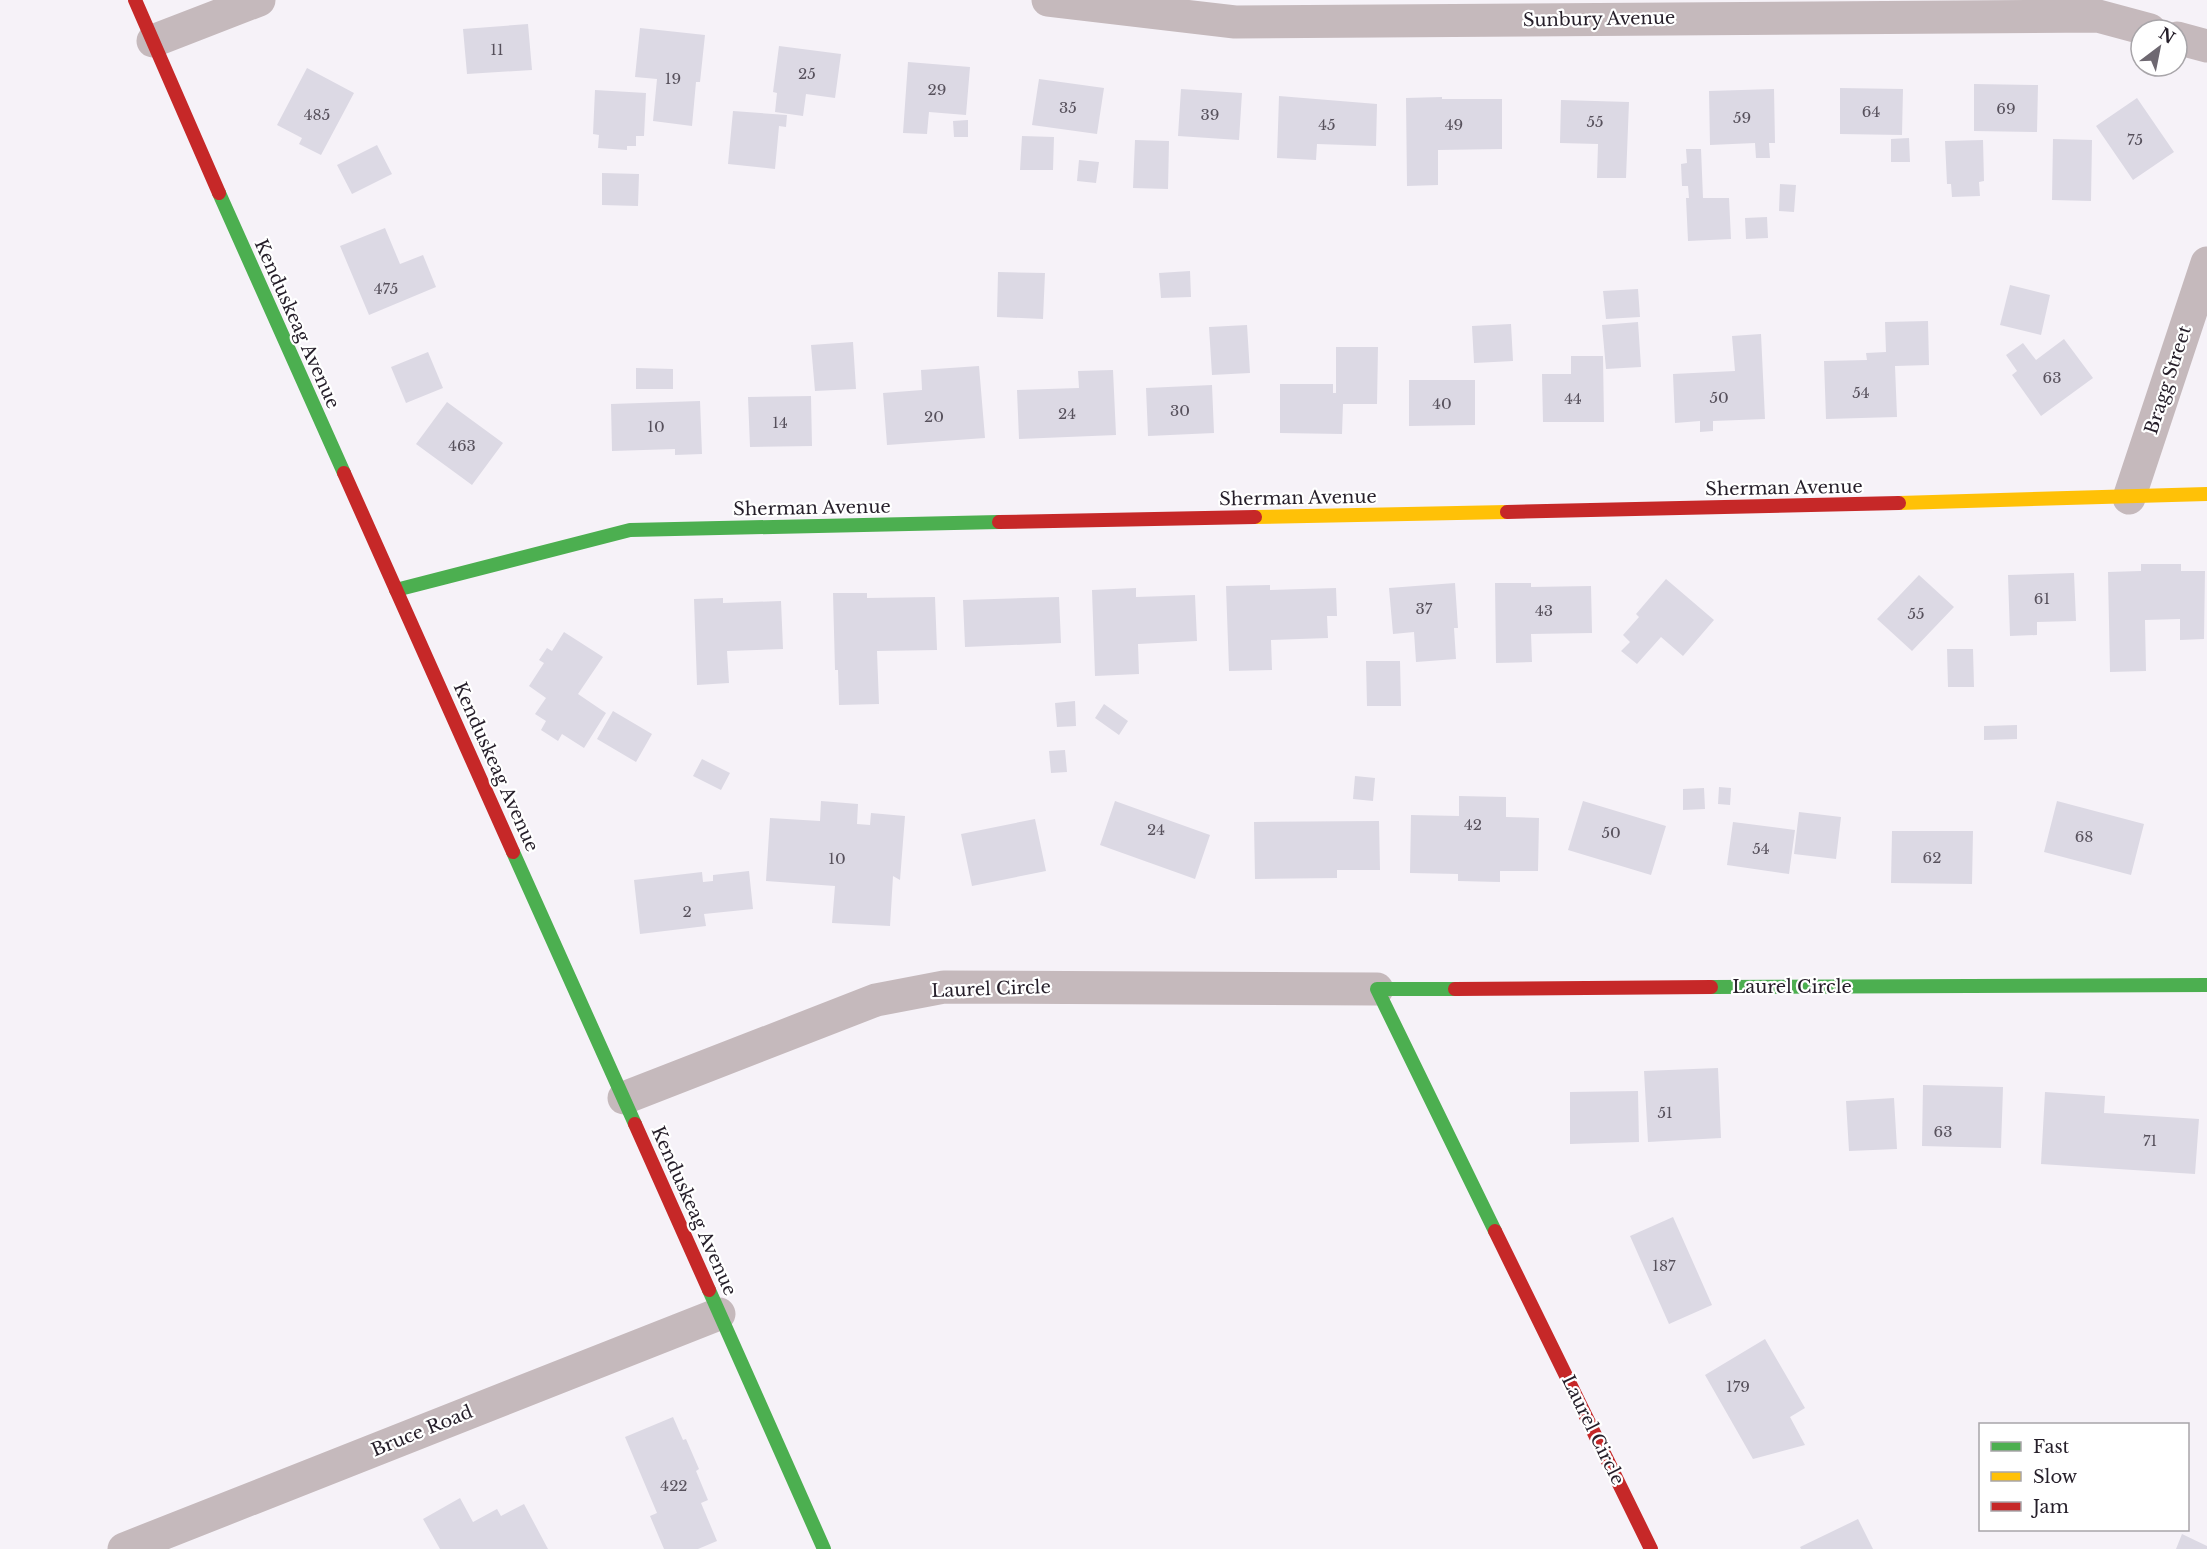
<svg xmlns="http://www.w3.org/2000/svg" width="2207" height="1549" viewBox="0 0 2207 1549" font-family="'Libre Baskerville',serif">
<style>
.building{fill:#dcd9e4}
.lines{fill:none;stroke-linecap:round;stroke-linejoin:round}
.street{stroke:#c5b9bc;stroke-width:33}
.fast{stroke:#4caf50;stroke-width:14}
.slow{stroke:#ffc107;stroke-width:14}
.jam{stroke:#c62828;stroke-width:14}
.labels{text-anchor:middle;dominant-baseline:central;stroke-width:4.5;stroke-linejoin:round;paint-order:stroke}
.number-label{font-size:15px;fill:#57515c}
.street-label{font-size:18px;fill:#251e29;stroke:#fff}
</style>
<rect width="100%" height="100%" fill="#f6f2f8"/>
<path class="building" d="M528 24 532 70 467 74 463 29Z
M640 28 705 35 700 82H696L692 126 653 121 657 79 635 77Z
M779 46 841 54 835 98 806 94 803 116 775 112 777 93 773 92Z
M908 62 970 67 966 115 929 112 927 134 903 133Z
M307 68 354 93 321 155 299 144 302 138 277 125Z
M1039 79 1104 88 1097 134 1032 125Z
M1974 84 2038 85 2037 132 1974 131Z
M1840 88 1903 89 1902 135 1840 134Z
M1181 89 1242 93 1239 140 1178 136Z
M1774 89 1775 143H1769L1770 158H1756L1755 143 1710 145 1709 91Z
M595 90 646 93 644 136H636V146H627V150L598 148 599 135 593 134Z
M1279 96 1377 104 1376 146 1317 144 1316 160 1277 158Z
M1442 97V99H1502V149L1438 150V185L1407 186 1406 98Z
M2137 98 2174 152 2133 180 2096 126Z
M1561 100 1629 102 1626 178H1597L1598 144 1560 143Z
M733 111 787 115 786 127 779 126 775 169 728 164Z
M968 120V137H954L953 121Z
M1022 136 1054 137 1053 170H1020Z
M1909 138 1910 162H1891V139Z
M2053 139 2092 140 2091 201 2052 200Z
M1135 140 1169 141 1168 189 1133 188Z
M1983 140 1984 181 1979 182 1980 196 1952 197 1951 184H1947L1945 141Z
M377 145 392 174 352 194 337 165Z
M1686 149H1701L1703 198H1729L1731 239 1688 241 1686 198H1689L1688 186H1682L1681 164 1687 163Z
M1079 160 1099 162 1096 183 1077 181Z
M602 173 639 174 638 206 602 205Z
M1780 184 1796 185 1794 212 1779 211Z
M1767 217 1768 238 1746 239 1745 218Z
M385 228 400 264 423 255 436 287 369 315 340 246Z
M1190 271 1191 297 1161 298 1159 273Z
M998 272 1045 273 1043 319 997 317Z
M2010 285 2050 295 2041 335 2000 325Z
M1638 289 1640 317 1606 319 1603 291Z
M1928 321 1929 365 1895 366 1897 417 1826 419 1824 361 1867 360 1866 353 1886 352 1885 322Z
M1638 322 1641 367 1606 369 1602 325Z
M1511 324 1513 361 1474 363 1472 326Z
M1247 325 1250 373 1212 375 1209 327Z
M1761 334 1765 419 1713 421V431L1700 432V421L1675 423 1673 374 1735 371 1732 336Z
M2064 339 2093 378 2041 416 2012 375 2017 371 2006 355 2023 343 2036 360Z
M853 342 856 389 815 391 811 345Z
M1336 347H1378L1377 404H1343L1342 434 1280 433V384H1333V393H1336Z
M428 352 443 388 406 403 391 367Z
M1571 356H1603L1604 422H1543L1542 374H1571Z
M979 366 985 438 887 445 883 393 922 390 921 370Z
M636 368 673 369V389H636Z
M1113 370 1116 435 1019 439 1017 390 1079 388 1078 371Z
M1409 380H1475V425L1409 426Z
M1212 385 1214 433 1148 436 1146 388Z
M811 396 812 446 750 447 748 397Z
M700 401 702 454 675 455V449L612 451 611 404Z
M447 402 503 443 472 485 416 444Z
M2141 564H2181V571H2205L2204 639 2180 640V619L2145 620 2146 671 2110 672 2108 572 2141 571Z
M2074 573 2076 621 2037 622V635L2010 636 2008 575Z
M1919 575 1954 607 1912 651 1877 619Z
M1666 579 1714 620 1683 656 1661 637 1637 664 1621 651 1630 642 1623 635 1639 617 1636 614Z
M1455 583 1458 628H1454L1456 659 1416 662 1414 632 1393 634 1389 588Z
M1495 583H1531V587L1591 586 1592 633 1531 634 1532 662 1496 663Z
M1270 585V590L1336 588 1337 616H1327L1328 638 1271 640 1272 670 1229 671 1226 586Z
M1136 588V597L1195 595 1197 641 1138 644 1139 674 1095 676 1092 590Z
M833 593H867V598L935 597 937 650 877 651 879 704 839 705 838 670H835Z
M1059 597 1061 643 965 647 963 600Z
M723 598V603L781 601 783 649 727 651 729 683 697 685 694 599Z
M564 632 603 657 578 694 606 713 584 748 562 734 558 741 541 730 546 721 535 714 546 698 529 686 544 663 539 660 547 648 552 651Z
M1947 649H1973L1974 687H1948Z
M1366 661H1400L1401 706H1367Z
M1075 701 1076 726 1057 727 1055 703Z
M1104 704 1128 721 1119 735 1095 718Z
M613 711 652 734 636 762 597 739Z
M2017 725V739L1984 740V726Z
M1065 750 1067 772 1051 773 1049 751Z
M702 759 730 773 721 790 693 776Z
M1355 776 1375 778 1373 801 1353 799Z
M1719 787 1731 788 1730 805 1718 804Z
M1704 788 1705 809 1683 810V789Z
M1459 796 1506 797V817L1539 818 1538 871H1500V882L1458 881V874L1410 873 1411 815 1459 816Z
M821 801 858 804 857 824 870 825 871 813 905 816 900 880 893 876 890 926 832 923 835 886 766 881 770 818 820 821Z
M1115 801 1210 835 1195 879 1100 845Z
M1583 801 1666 826 1651 875 1568 850Z
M2057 801 2144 824 2131 875 2044 852Z
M1799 812 1841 817 1836 859 1794 854Z
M1035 819 1046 871 972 886 961 834Z
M1379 821 1380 870H1337V878L1255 879 1254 822Z
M1733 822 1795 830 1789 874 1727 865Z
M1892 831H1973L1972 884 1891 883Z
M749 871 753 909 704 914 706 926 640 934 634 880 702 872 703 882 713 881V875Z
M1718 1068 1721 1138 1648 1142 1644 1071Z
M1923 1085 2003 1087 2001 1148 1922 1146Z
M1638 1091 1639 1142 1570 1144V1092Z
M2045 1092 2105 1096 2104 1113 2199 1119 2195 1174 2041 1164Z
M1894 1098 1897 1149 1849 1151 1846 1101Z
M1673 1217 1712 1305 1669 1324 1630 1236Z
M1765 1339 1805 1408 1790 1417 1805 1445 1753 1459 1705 1375Z
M673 1417 683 1440 686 1439 699 1469 696 1471 708 1500 701 1503 717 1541 698 1549H664L650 1516 657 1513 625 1437Z
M460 1498 473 1522 497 1509 501 1516 524 1504 548 1549H440L423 1519Z
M1858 1519 1873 1549H1801L1800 1547Z
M2182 1534 2207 1546V1549H2176Z"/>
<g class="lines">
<path class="street" d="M1048 0 1235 22 2098 16 2150 30
M2177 38 2207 46
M153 41 259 0
M2129 498 2207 263
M624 1098 876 1000 944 987 1377 989
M124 1549 719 1314"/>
<path class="fast" d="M219 193 344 473
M396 590 630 530 999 522
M513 852 635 1124
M1711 987 2207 985
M1455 989H1377L1495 1231
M709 1290 824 1549"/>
<path class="slow" d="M1899 503 2207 494
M1255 517 1507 512"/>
<path class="jam" d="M135 0 219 193
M344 473 513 852
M1507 512 1899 503
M999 522 1255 517
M1455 989 1711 987
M635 1124 709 1290
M1495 1231 1651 1549"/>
</g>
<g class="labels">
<g class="number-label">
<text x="497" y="49">11</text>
<text x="807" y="73">25</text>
<text x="673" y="78">19</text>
<text x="937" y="89">29</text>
<text x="1068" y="107">35</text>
<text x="2006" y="108">69</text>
<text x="1871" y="111">64</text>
<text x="317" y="114">485</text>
<text x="1210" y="114">39</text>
<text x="1742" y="117">59</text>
<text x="1595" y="121">55</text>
<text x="1327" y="124">45</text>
<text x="1454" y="124">49</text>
<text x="2135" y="139">75</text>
<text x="386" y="288">475</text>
<text x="2052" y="377">63</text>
<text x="1861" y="392">54</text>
<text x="1719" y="397">50</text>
<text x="1573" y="398">44</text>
<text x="1442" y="403">40</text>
<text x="1180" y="410">30</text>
<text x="1067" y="413">24</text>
<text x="934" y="416">20</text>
<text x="780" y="422">14</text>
<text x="656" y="426">10</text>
<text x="462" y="445">463</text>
<text x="2042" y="598">61</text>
<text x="1424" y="608">37</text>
<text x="1544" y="610">43</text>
<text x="1916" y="613">55</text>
<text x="1473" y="824">42</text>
<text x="1156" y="829">24</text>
<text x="1611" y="832">50</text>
<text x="2084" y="836">68</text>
<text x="1761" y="848">54</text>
<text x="1932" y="857">62</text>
<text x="837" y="858">10</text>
<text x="687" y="911">2</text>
<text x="1665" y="1112">51</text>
<text x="1943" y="1131">63</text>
<text x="2150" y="1140">71</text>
<text x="1664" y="1265">187</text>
<text x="1738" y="1386">179</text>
<text x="674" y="1485">422</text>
</g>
<g class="street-label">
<text transform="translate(1599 19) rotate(-1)">Sunbury Avenue</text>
<text transform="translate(297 324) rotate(66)">Kenduskeag Avenue</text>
<text transform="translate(2168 380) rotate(-72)">Bragg Street</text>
<text transform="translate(1784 488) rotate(-1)">Sherman Avenue</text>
<text transform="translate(1298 498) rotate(-1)">Sherman Avenue</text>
<text transform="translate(812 508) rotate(-1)">Sherman Avenue</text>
<text transform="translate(496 767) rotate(66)">Kenduskeag Avenue</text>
<text x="1792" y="987">Laurel Circle</text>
<text transform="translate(991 989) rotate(-2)">Laurel Circle</text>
<text transform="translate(694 1211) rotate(66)">Kenduskeag Avenue</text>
<text transform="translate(1593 1430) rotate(64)">Laurel Circle</text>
<text transform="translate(422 1431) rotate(-22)">Bruce Road</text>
</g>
</g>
<rect x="1979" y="1423" width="210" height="108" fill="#ffffff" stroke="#a8a5a9" stroke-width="1.5"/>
<rect x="1991" y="1442" width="30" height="9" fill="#4caf50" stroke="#a8a5a9" stroke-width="1.5"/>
<text x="2033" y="1453" font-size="18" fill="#251e29">Fast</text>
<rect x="1991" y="1472" width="30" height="9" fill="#ffc107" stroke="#a8a5a9" stroke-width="1.5"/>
<text x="2033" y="1483" font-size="18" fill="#251e29">Slow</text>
<rect x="1991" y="1502" width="30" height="9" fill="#c62828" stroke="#a8a5a9" stroke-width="1.5"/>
<text x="2033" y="1513" font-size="18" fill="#251e29">Jam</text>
<g transform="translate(2159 48) rotate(32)"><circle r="28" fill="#ffffff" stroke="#a8a5a9" stroke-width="1.5"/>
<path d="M0-4.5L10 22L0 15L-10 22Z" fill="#6e6871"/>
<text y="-9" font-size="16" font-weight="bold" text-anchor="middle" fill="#251e29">N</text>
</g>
</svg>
